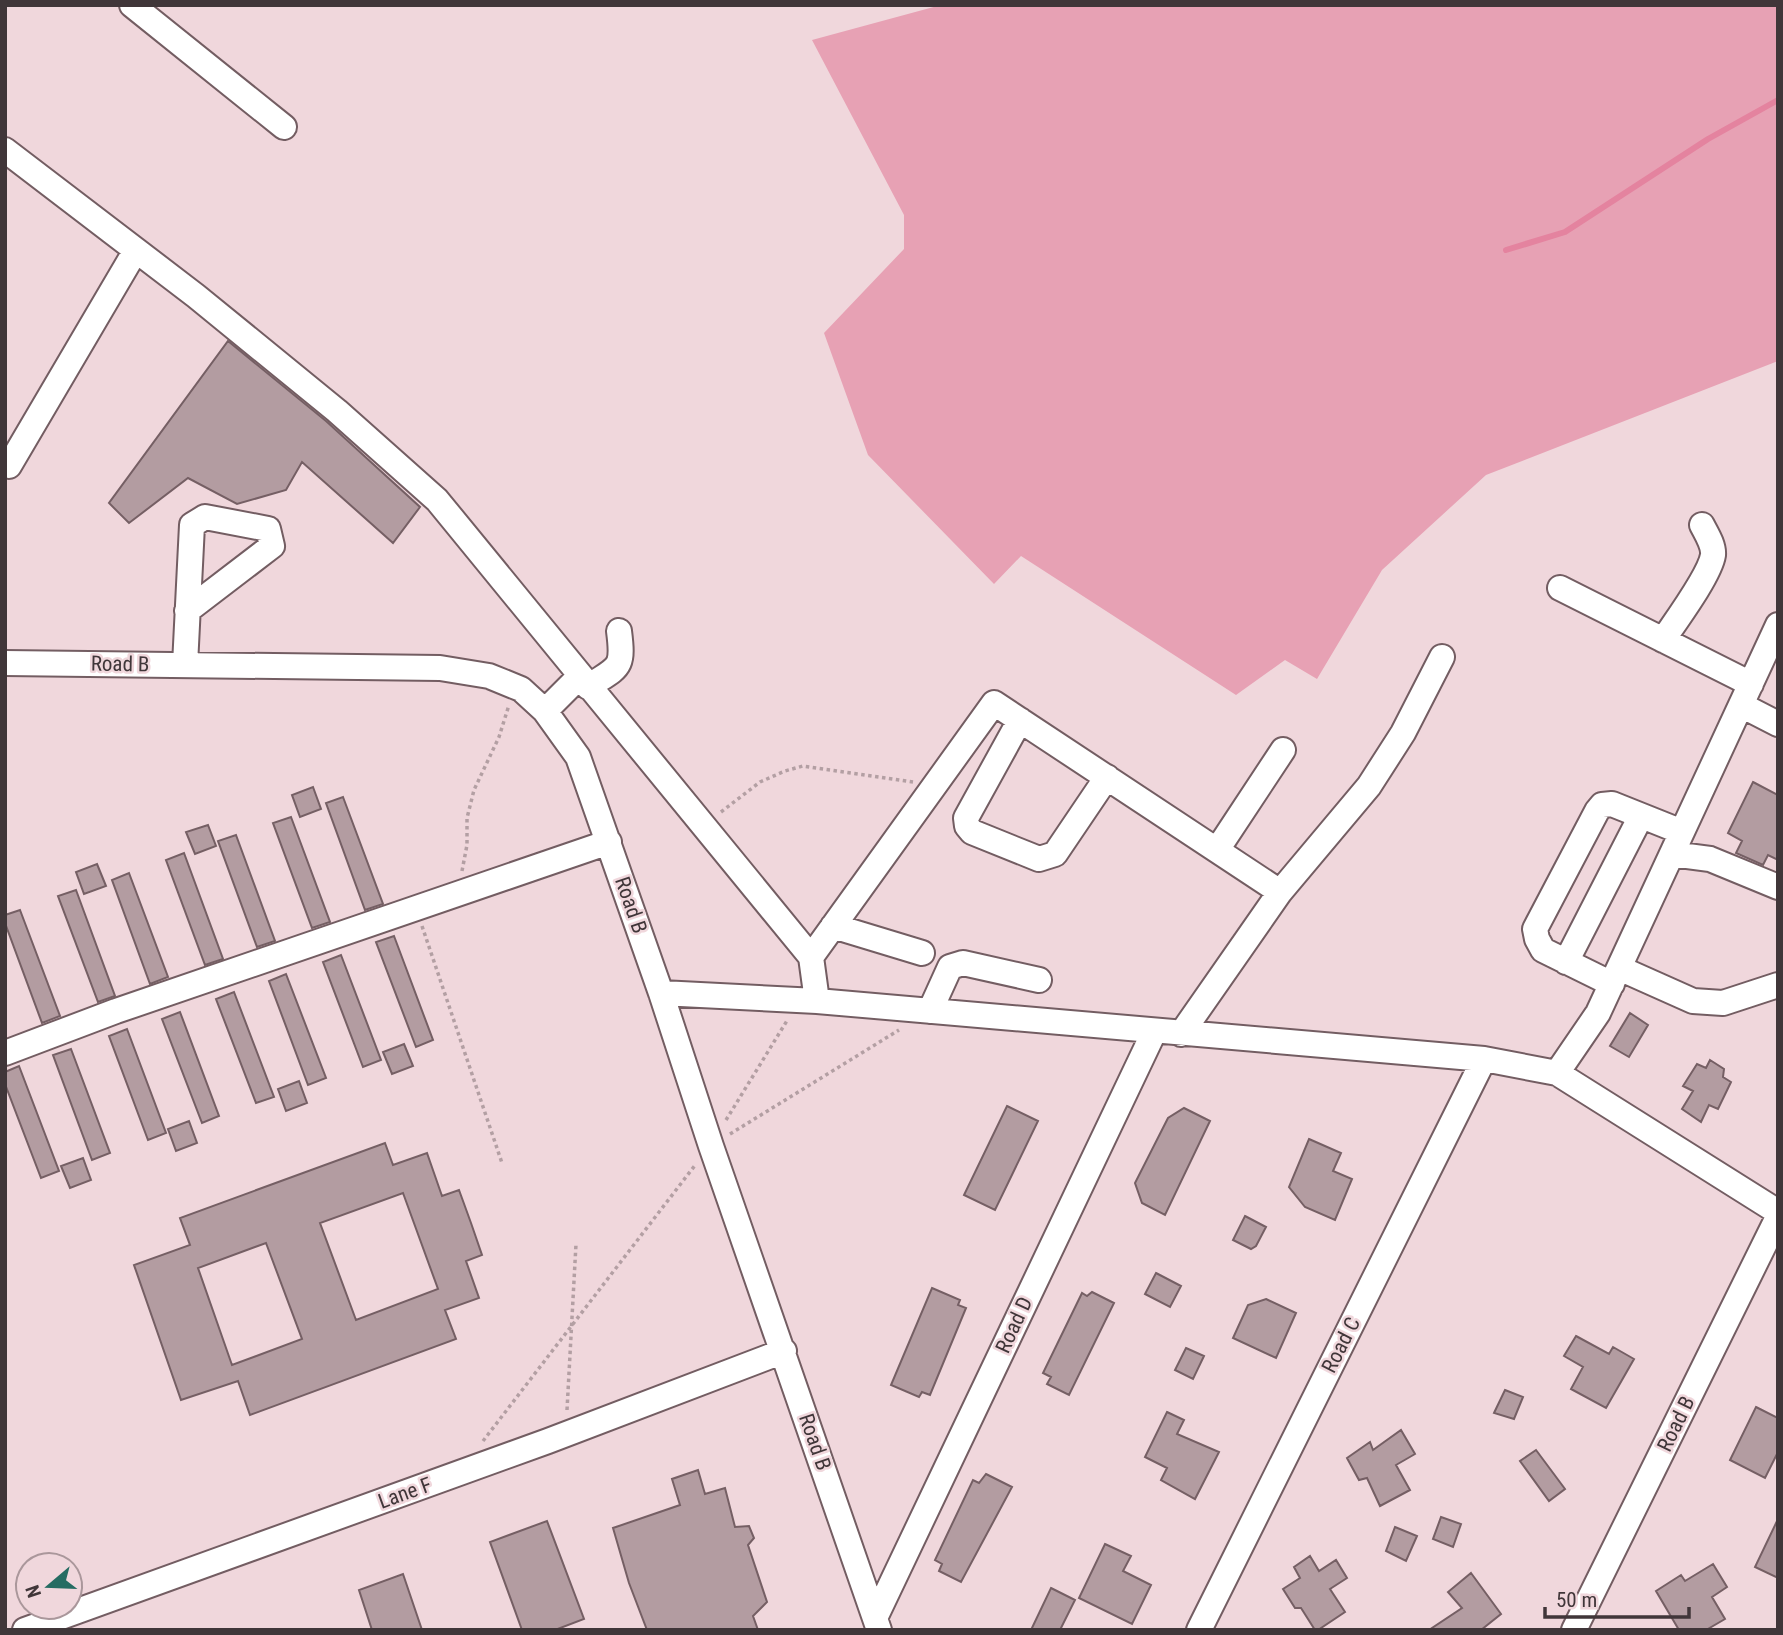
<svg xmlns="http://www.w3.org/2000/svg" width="1783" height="1635" viewBox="0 0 1783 1635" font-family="'Roboto Condensed',sans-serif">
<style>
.green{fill:#e7a1b4}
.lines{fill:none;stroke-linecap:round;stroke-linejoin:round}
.stream{stroke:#e4839f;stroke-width:6}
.building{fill:#b39ca1;stroke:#755f64;stroke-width:2;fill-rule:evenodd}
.minor-casing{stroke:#735d62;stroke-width:28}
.path{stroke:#b39fa3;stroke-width:3.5;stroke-dasharray:3.5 3.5;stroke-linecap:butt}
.minor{stroke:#fff;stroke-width:24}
.labels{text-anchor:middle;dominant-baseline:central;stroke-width:5;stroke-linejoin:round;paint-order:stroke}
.street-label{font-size:21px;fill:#403639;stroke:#f0d7dc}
</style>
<rect width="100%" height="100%" fill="#f0d7dc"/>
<path class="green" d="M941 5H1778V361L1486 475 1382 570 1317 679 1285 660 1236 695 1021 556 994 584 868 455 824 333 904 249V215L812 40Z"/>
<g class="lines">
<path class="stream" d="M1506 250 1565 232 1708 139 1778 100"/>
</g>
<path class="building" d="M228 341 326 421 420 507 393 543 302 462 286 490 237 504 188 478 129 523 109 503Z
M1753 782 1778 795V860L1768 855 1763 865 1736 853 1742 841 1728 833Z
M313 787 321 809 300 817 292 795Z
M343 797 383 904 365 910 326 803Z
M291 817 330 922 312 928 273 823Z
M208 825 216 846 195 854 186 832Z
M236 835 275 941 257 947 218 841Z
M184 853 223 959 205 965 166 860Z
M97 864 106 886 84 894 76 872Z
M129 873 168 977 150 984 112 880Z
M76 890 115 996 98 1002 58 896Z
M20 910 60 1016 42 1023 5 923V915Z
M394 936 433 1040 416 1047 376 942Z
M341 955 381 1060 363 1067 323 962Z
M286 974 326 1078 308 1085 269 981Z
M234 992 274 1097 256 1103 216 999Z
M180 1012 219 1116 202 1123 162 1019Z
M1630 1013 1648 1025 1629 1057 1610 1046Z
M127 1029 166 1133 148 1140 109 1036Z
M404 1044 413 1066 392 1074 383 1052Z
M71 1049 110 1153 92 1160 53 1055Z
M1710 1060 1724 1069 1723 1077 1731 1082 1718 1109 1709 1105 1701 1122 1682 1109 1693 1091 1683 1086 1697 1064 1706 1068Z
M19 1066 59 1171 41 1178 5 1084V1072Z
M299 1081 307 1103 286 1111 278 1089Z
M1007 1106 1038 1121 995 1210 964 1195Z
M1184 1108 1210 1121 1165 1215 1142 1203 1135 1183 1168 1118Z
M189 1121 197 1143 176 1151 168 1129Z
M1309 1139 1341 1153 1333 1171 1352 1179 1335 1220 1305 1207 1289 1187Z
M385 1143 393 1165 427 1153 442 1196 459 1190 471 1223 482 1255 466 1261 479 1298 445 1310 456 1339 250 1415 238 1381 181 1400 134 1265 190 1245 180 1218ZM403 1193 438 1289 356 1320 320 1223ZM266 1243 302 1339 232 1365 198 1268Z
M83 1158 91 1180 70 1188 61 1166Z
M1245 1216 1266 1227 1256 1246 1251 1249 1233 1240Z
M1156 1273 1181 1286 1170 1307 1145 1294Z
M932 1288 960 1300 958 1305 966 1308 930 1395 922 1392 919 1397 891 1385Z
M1092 1292 1114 1303 1069 1395 1047 1384 1051 1377 1043 1373 1082 1293 1087 1296Z
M1266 1299 1296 1313 1276 1358 1233 1338 1248 1305Z
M1576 1336 1609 1354 1613 1347 1634 1359 1606 1408 1571 1389 1583 1367 1564 1356Z
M1186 1348 1204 1356 1193 1379 1175 1370Z
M1505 1390 1523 1397 1514 1419 1494 1413Z
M1756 1407 1778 1418V1452L1765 1478 1730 1460Z
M1167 1412 1184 1420 1177 1434 1219 1452 1195 1499 1161 1480 1167 1468 1145 1457Z
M1401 1430 1415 1454 1396 1465 1410 1490 1380 1506 1367 1478 1359 1480 1347 1458 1370 1442 1373 1450Z
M1536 1450 1565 1489 1549 1501 1520 1461Z
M698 1470 705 1494 725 1488 735 1527 749 1526 754 1538 748 1545 767 1602 753 1616 758 1630H647L629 1583 613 1528 680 1505 672 1479Z
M986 1474 1012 1487 961 1582 939 1571 942 1564 935 1560 973 1480 979 1483Z
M1441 1517 1461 1524 1453 1547 1433 1539Z
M1778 1519V1578L1755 1567Z
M547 1521 584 1619 555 1630H522L490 1542Z
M1395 1527 1417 1536 1406 1561 1386 1551Z
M1105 1544 1131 1556 1123 1571 1151 1585 1132 1624 1079 1598Z
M1310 1556 1319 1571 1336 1560 1347 1578 1330 1589 1345 1612 1318 1630H1315L1301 1608H1295L1283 1589 1300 1578 1294 1567Z
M1713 1564 1727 1587 1712 1597 1725 1619 1706 1630H1679L1656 1591 1681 1575 1685 1581Z
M1471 1573 1501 1614 1481 1630H1429L1462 1608 1448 1592Z
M403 1574 422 1630H372L359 1590Z
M1051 1588 1075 1600 1060 1630H1031Z"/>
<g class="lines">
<g class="minor-casing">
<path id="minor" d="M132 5 284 127
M5 150 196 296 337 411 437 500 811 957 817 1001
M9 466 136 250
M1560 588 1751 684
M1663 640C1675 622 1710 575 1713 555 1714 545 1706 533 1702 525
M5 663 440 668 489 676 521 689 545 711 578 757 661 993 711 1146 879 1630
M185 665 192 525 205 517 268 529 272 546 187 611
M588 687C619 666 624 670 619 631
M1741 705 1778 724
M545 711 580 676
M1020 720 966 818 967 826 972 832 1039 859 1055 854 1107 777
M1217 850 1283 750
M1672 854 1710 859 1778 887
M833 926 922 953
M811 957 994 703 1280 892
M1566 962 1641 816
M1619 968 1693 1001 1723 1003 1778 985
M1612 984 1543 950 1537 939 1535 929 1597 811 1602 805 1612 804 1682 832
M661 993 817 1001 1484 1059 1557 1073 1778 1212
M930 1011 950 967 963 963 1039 980
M1181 1034 1280 892 1369 786 1403 733 1442 657
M5 1053 116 1011 609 842
M1557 1073 1598 1013 1778 625
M875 1618 1154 1032
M25 1630 548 1441 784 1351
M1199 1630 1484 1059
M1574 1630 1778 1217"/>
</g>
<path class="path" d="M721 812 760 782 785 771 803 766 913 782
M462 871 467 845V818L474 790 499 737 509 705
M422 926 502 1163
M726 1120 788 1019
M730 1134 899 1030
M567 1410 576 1244
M483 1441 696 1164"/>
<use href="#minor" class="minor"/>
</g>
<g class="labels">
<g class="street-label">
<text transform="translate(120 664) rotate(1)">Road B</text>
<text transform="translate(631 905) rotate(71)">Road B</text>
<text transform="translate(1014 1325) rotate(-65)">Road D</text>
<text transform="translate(1341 1345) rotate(-63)">Road C</text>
<text transform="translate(1676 1424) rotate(-64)">Road B</text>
<text transform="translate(815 1442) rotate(71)">Road B</text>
<text transform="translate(405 1493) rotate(-20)">Lane F</text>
</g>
</g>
<rect width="1783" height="1635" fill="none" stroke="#403639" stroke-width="14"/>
<g transform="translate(49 1586) rotate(251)"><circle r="33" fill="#f0d7dc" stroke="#aa979b" stroke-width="2"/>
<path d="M0-5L12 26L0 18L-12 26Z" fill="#256c62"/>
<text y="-10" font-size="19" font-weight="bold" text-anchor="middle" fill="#403639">N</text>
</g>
<path d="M1545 1607v10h144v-10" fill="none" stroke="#403639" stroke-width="3.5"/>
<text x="1556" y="1607" font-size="21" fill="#403639" stroke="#f0d7dc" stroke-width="5" paint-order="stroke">50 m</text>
</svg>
